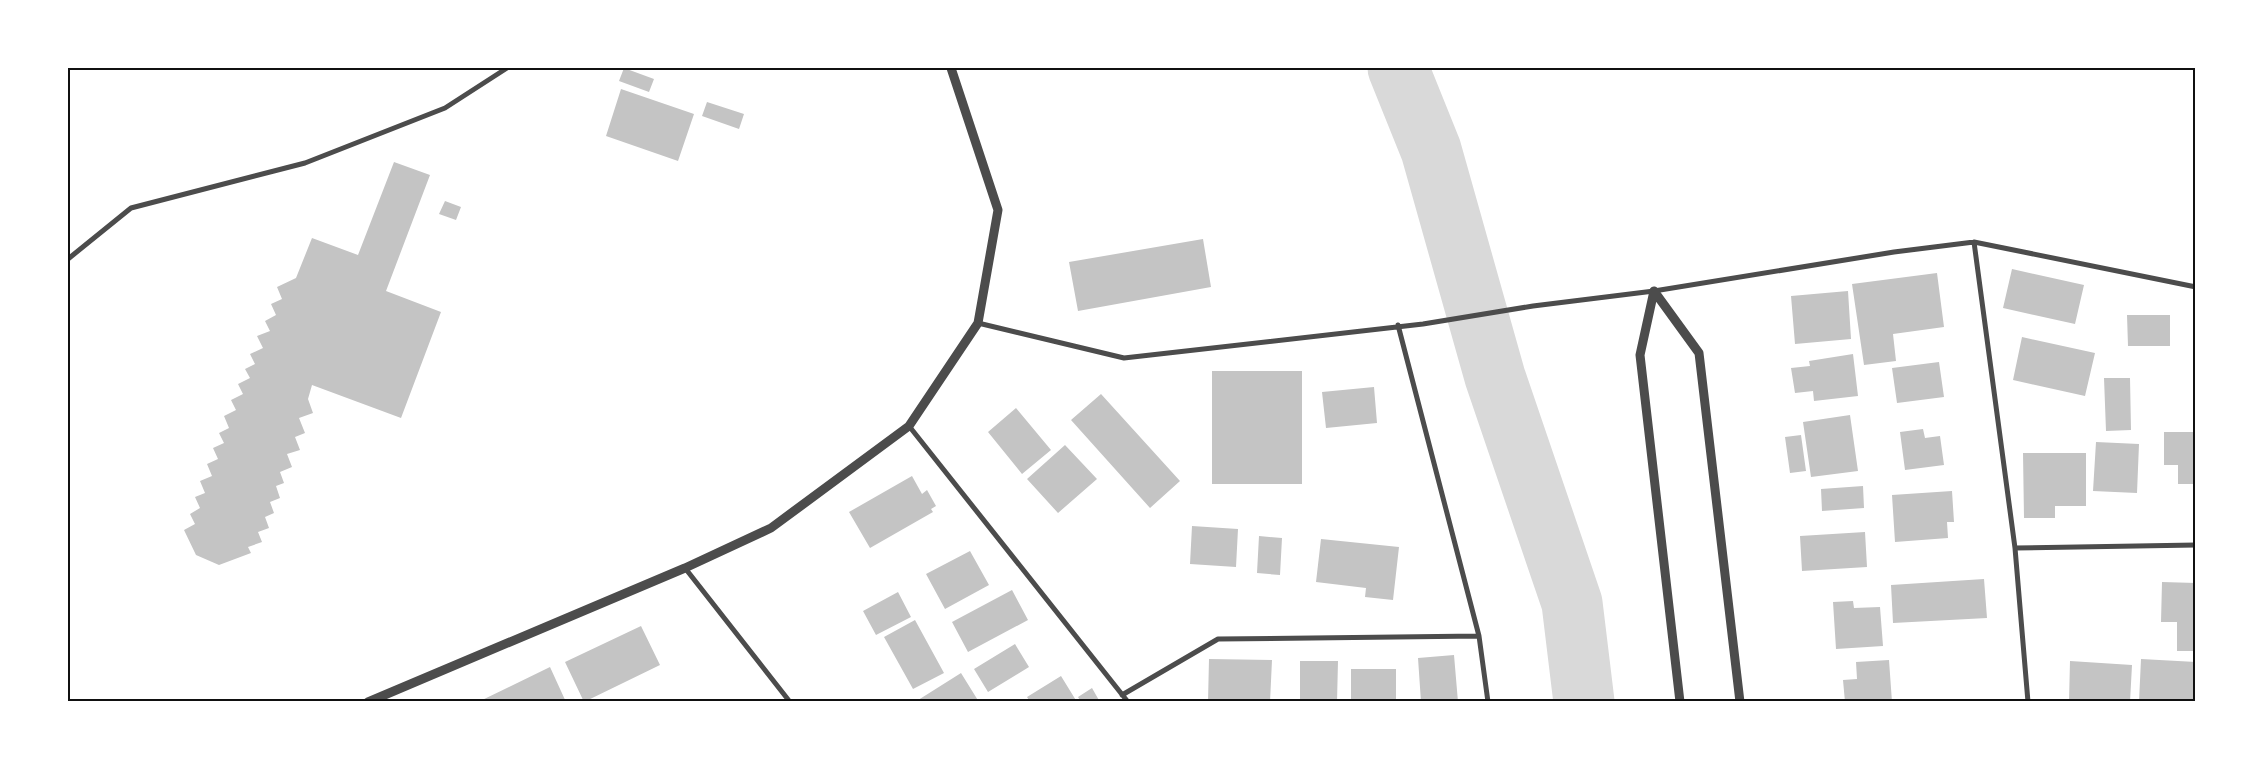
<svg xmlns="http://www.w3.org/2000/svg" width="2263" height="769" viewBox="0 0 2263 769" font-family="'DM Sans',sans-serif">
<style>
.lines{fill:none;stroke-linecap:round;stroke-linejoin:round}
.river{stroke:#d9d9d9;stroke-width:61}
.building{fill:#c4c4c4}
.minor{stroke:#4c4c4c;stroke-width:5}
.tertiary{stroke:#4c4c4c;stroke-width:9}
.neatline{fill:none;stroke:#111;stroke-width:2}
</style>
<rect width="100%" height="100%" fill="#fff"/>
<g class="lines">
<path class="river" d="M1398 68 1431 150 1495 377 1572 603 1584 702"/>
</g>
<path class="building" d="M624 68 654 79 649 92 619 81Z
M621 89 694 114 678 161 606 136Z
M707 102 744 114 739 129 702 116Z
M394 162 430 175 386 291 441 312 401 418 312 385 308 399 313 413 299 418 305 433 295 437 300 450 287 454 292 467 280 472 284 483 276 486 280 498 270 502 274 513 265 517 269 528 258 532 262 542 248 547 251 553 219 565 196 555 184 530 195 524 190 514 200 508 195 497 205 493 200 481 212 476 207 464 218 459 213 448 224 443 219 433 229 428 224 416 236 410 231 400 243 394 238 384 250 378 245 369 255 364 250 354 263 348 257 336 270 331 265 321 276 315 271 304 282 299 277 287 296 278 312 238 358 255Z
M445 201 461 207 456 220 439 214Z
M1203 239 1211 287 1078 311 1069 262Z
M2012 269 2084 285 2075 324 2003 308Z
M1937 273 1944 327 1893 334 1896 361 1864 365 1852 284Z
M1848 291 1851 339 1795 344 1791 296Z
M2127 315H2170V346H2128Z
M2022 337 2095 353 2085 396 2013 380Z
M1853 354 1858 396 1814 401 1813 391 1795 393 1791 368 1810 366 1809 361Z
M1939 362 1944 397 1897 403 1892 368Z
M1212 371H1302V484H1212Z
M2104 378H2130L2131 430 2106 431Z
M1374 387 1377 423 1326 428 1322 392Z
M1101 394 1180 481 1150 508 1071 420Z
M1016 408 1051 450 1022 474 988 432Z
M1850 415 1858 471 1811 477 1803 422Z
M1923 429 1925 438 1940 436 1944 465 1905 470 1900 432Z
M2164 432H2196V484H2178V465H2164Z
M1801 435 1806 471 1790 473 1785 437Z
M2096 442 2139 444 2137 493 2093 491Z
M1065 445 1097 479 1058 513 1027 479Z
M2023 453H2086V506H2055V518H2024Z
M912 476 922 494 927 490 936 506 931 509 933 512 870 548 849 512Z
M1863 486 1864 508 1822 511 1821 489Z
M1952 491 1954 522H1947L1948 538 1895 542 1892 495Z
M1192 526 1238 529 1236 567 1190 564Z
M1865 532 1867 567 1802 571 1800 536Z
M1259 536 1282 538 1280 575 1257 573Z
M1321 539 1399 547 1393 600 1365 597 1366 588 1316 582Z
M970 551 989 585 945 609 926 574Z
M1984 579 1987 618 1893 623 1891 585Z
M2162 582 2196 583V651H2177V622H2161Z
M1012 590 1028 620 968 652 952 622Z
M898 592 911 617 876 635 863 611Z
M1853 601 1854 608 1880 607 1883 646 1836 649 1833 602Z
M915 620 944 673 913 689 884 637Z
M641 626 660 665 584 702 565 662Z
M1015 644 1029 667 988 692 974 669Z
M1454 655 1458 702H1421L1418 658Z
M1209 659 1272 660 1270 702H1208Z
M2141 659 2196 662V702H2139Z
M1889 660 1892 702H1845L1843 680 1857 679 1856 662Z
M1300 661H1338L1337 702H1300Z
M2070 661 2132 665 2130 702H2069Z
M550 667 566 702H478Z
M1351 669H1396V702H1351Z
M961 673 979 702H915Z
M1061 676 1077 702H1030L1027 697Z
M1092 688 1100 702H1081L1078 697Z"/>
<g class="lines">
<path class="minor" d="M1974 242 2015 548 2028 702
M68 259 131 208 305 163 445 108 507 68
M978 323 1124 358 1423 324 1533 306 1654 291 1894 252 1974 242 2196 287
M1398 325 1479 636 1488 702
M909 426 1128 702
M2015 548 2196 545
M685 568 790 702
M1122 695 1218 639 1479 636"/>
<path class="tertiary" d="M1654 291 1699 353 1740 702
M1654 291 1640 355 1680 702
M368 702 685 568 771 528 909 426 978 323 998 210 951 68"/>
</g>
<rect width="2263" height="769" fill="none" stroke="#ffffff" stroke-width="138"/>
<rect x="69" y="69" width="2125" height="631" class="neatline"/>
</svg>
